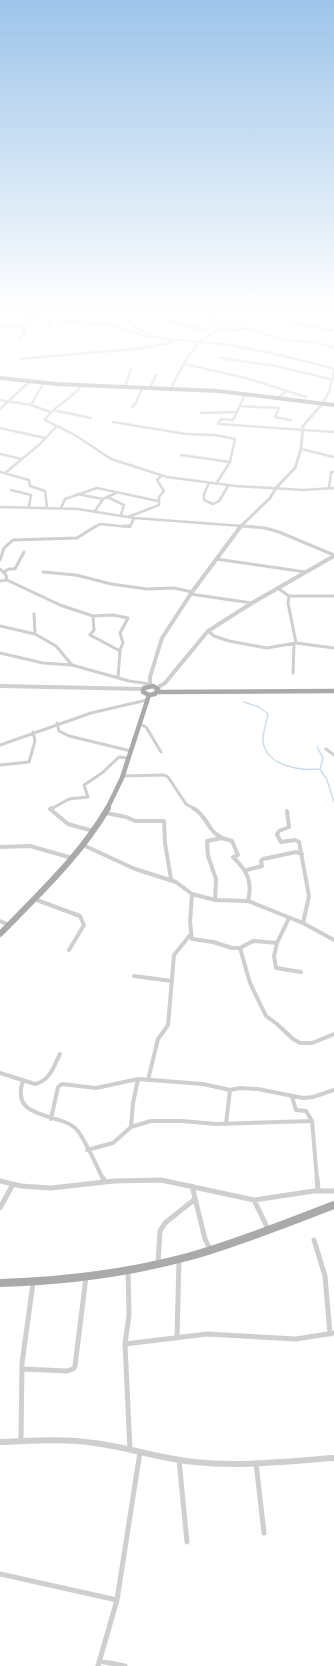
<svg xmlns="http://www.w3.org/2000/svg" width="334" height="1666" viewBox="0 0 334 1666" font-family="Cabin,sans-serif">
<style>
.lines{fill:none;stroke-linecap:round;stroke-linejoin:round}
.stream{stroke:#cedcee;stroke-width:1.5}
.minor-far3{stroke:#cfcfcf;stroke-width:2.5}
.minor-far2{stroke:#cfcfcf;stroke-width:3}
.minor-far1{stroke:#cfcfcf;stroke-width:4}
.minor{stroke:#cfcfcf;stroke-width:5}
.tertiary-far2{stroke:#cfcfcf;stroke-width:3}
.tertiary-far1{stroke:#cfcfcf;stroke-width:4}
.tertiary{stroke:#cfcfcf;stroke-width:6}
.primary-far2{stroke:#aaa;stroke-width:4.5}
.primary-far1{stroke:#aaa;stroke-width:6}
.primary{stroke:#aaa;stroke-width:8}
.trunk{stroke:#a2a2a2;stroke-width:4}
</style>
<rect width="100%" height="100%" fill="#fff"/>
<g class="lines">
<path class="stream" d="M244 702 259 707 268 714C267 722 262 734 263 742 267 766 300 771 320 769
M317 747 323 758 320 769 327 780 334 802"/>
<path class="minor-far3" d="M77 313 78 322
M108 313H116
M124 313 134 327 144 332
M207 313 213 315
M270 313 288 322 334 331
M0 318 5 316 114 325C150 342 186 339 224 344 262 350 297 359 334 369
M213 319 218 327 234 331 244 328
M213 319 237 323
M213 319V315L216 313
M169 321 204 330
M169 321 188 313
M234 325 285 340 315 342 334 348
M0 326H30L32 318
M226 329 244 320
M48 330 51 320
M20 339 25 331 22 326
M220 358 276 366 330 379
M20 359 145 348 173 342
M184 364 246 378 306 397
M81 386C71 400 54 405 45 420L75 435 111 459 167 477 236 486 303 490 334 488
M125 387 131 369
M150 388 156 375
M171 389C178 372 187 356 199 343 205 337 214 335 218 327
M245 395 233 420 221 419 218 424 334 432
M278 398 286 391
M0 400 31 405 50 412
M323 403 329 392 334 372
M31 405 43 384
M240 406 279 408 275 417 291 420
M132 407 136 403 142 388
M0 409 28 383
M53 410 91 418
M201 413 237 412
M113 422 186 434 215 435 235 439 230 462 216 484
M0 428 45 438
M301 449 334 457
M0 454 22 459
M181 455 230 462
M0 472 29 480 30 486 45 491 47 507
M5 473 40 444 56 427
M209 483 204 494V500L213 504 219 501 228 486
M329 488 331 472H334
M11 490 31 495 29 507
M77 494 103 499
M107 497 124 505 121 515
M0 507 78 509 134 518 256 527
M61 508 65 499 97 488 158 501
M95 511 103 499 118 492
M128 517 159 505V497L164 491 157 480 162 475
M95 527 100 524 130 527 134 518"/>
<path class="minor-far2" d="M123 526H130
M243 526 265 528 279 532 334 555
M216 559 306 572
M0 560 4 548 13 540 77 538 96 526
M0 569 6 575 7 580 60 605 93 616 94 630 90 635 120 651 118 678
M4 572 9 569H15L24 552
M43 572 76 575 111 584 147 589 174 588 192 592
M0 581 7 580
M279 589 289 596 288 603 296 643
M190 594 252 603
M289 596H334
M34 614 35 634 56 646 72 665
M93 616 113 615 128 618 120 633 123 643 120 650
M0 626 35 634
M208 631 214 636 229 641 267 648 296 643 334 648
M0 653 43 663 72 665 129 681 150 684
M293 673 294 644
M57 723 59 731 69 736 131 751
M140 724 146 727 161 752
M0 745 91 713 147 700
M326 749 334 755
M0 765 29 762 35 741 33 732
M122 776 164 775 168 777 186 804 195 809
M51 809 69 799 88 797 84 785 102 773 119 757 129 758"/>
<path class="minor-far1" d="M53 808 50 809 68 824 93 831
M193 808C208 816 207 831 221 837
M287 811 289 827 279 831 277 835 281 842 295 840 299 842 309 896 303 923
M106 813 126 817 135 821H164L165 843 171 879
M83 845 135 869 176 882 192 894 215 900 248 901 303 923 334 940
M0 847 30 846 72 858
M247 870 262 866 261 861 263 859 296 852 302 854
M192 894 190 922 192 939 213 942 232 948H240L253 941 277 943 289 918
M34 899 80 916 84 925 69 950
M215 900 216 879 208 856 207 841 222 838 232 841 238 855 233 857C247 871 253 881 248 901
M0 921 9 925
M277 943 274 956 276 968 301 972
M240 948 250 983 266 1016 277 1024 293 1039 300 1043H312L334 1034
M134 976 172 981
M0 1073 35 1084C50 1081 54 1066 60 1054
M148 1080 158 1039 168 1025 174 955 191 934
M23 1081C9 1121 62 1112 77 1130 85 1139 97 1167 103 1179
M292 1097 296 1110 306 1111 312 1121 317 1179
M51 1119 58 1087 62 1084 96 1088 138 1079
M226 1124 230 1090
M131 1127 133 1103 138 1079 203 1084 230 1090 240 1088 258 1089 303 1098 313 1097 334 1090
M87 1150 113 1143 131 1127 151 1121H182L216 1124 312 1121"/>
<path class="minor" d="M103 1178 105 1182
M317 1178 318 1190
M0 1181 21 1186 51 1188 114 1181 161 1180 254 1200 314 1191H334
M192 1186 205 1239 210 1249
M254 1200 268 1229
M0 1208 13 1184
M314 1240 325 1276 330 1334
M158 1264 160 1231 165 1223 195 1199
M128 1271 129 1315 125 1344 130 1450
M177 1338 179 1259
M125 1344 207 1334 296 1339 334 1333
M22 1369 67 1371 73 1369 75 1366 86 1277
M21 1441 22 1363 33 1283
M179 1460 187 1542
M256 1463 264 1533
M0 1574 117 1600
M99 1661 125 1666
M98 1666 117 1600 140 1452"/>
<path class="tertiary-far2" d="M240 527 270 498 276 488 295 468 301 449 303 426 323 403"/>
<path class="tertiary-far1" d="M0 686 143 689
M150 686V677L162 638 192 592 241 526
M157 688 165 683 208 631 252 603 334 556"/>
<path class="tertiary" d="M0 1442C31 1441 62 1438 94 1443 128 1447 161 1459 195 1462 241 1467 288 1461 334 1458"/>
<path class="primary-far2" d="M153 686 158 689 155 694 149 695 143 692 144 688Z
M157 692 334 691
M107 809 122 778 149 695"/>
<path class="primary-far1" d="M0 934C39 894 80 856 108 808"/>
<path class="primary" d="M0 1283C65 1281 129 1273 191 1256 240 1242 287 1223 334 1205"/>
<path class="trunk" d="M0 378 56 384 218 391 334 405"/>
</g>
<linearGradient id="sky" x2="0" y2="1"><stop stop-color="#9dc4ea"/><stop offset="0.57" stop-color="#fff"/><stop offset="1" stop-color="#fff" stop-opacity="0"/></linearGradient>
<rect width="334" height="546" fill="url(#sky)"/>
</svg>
